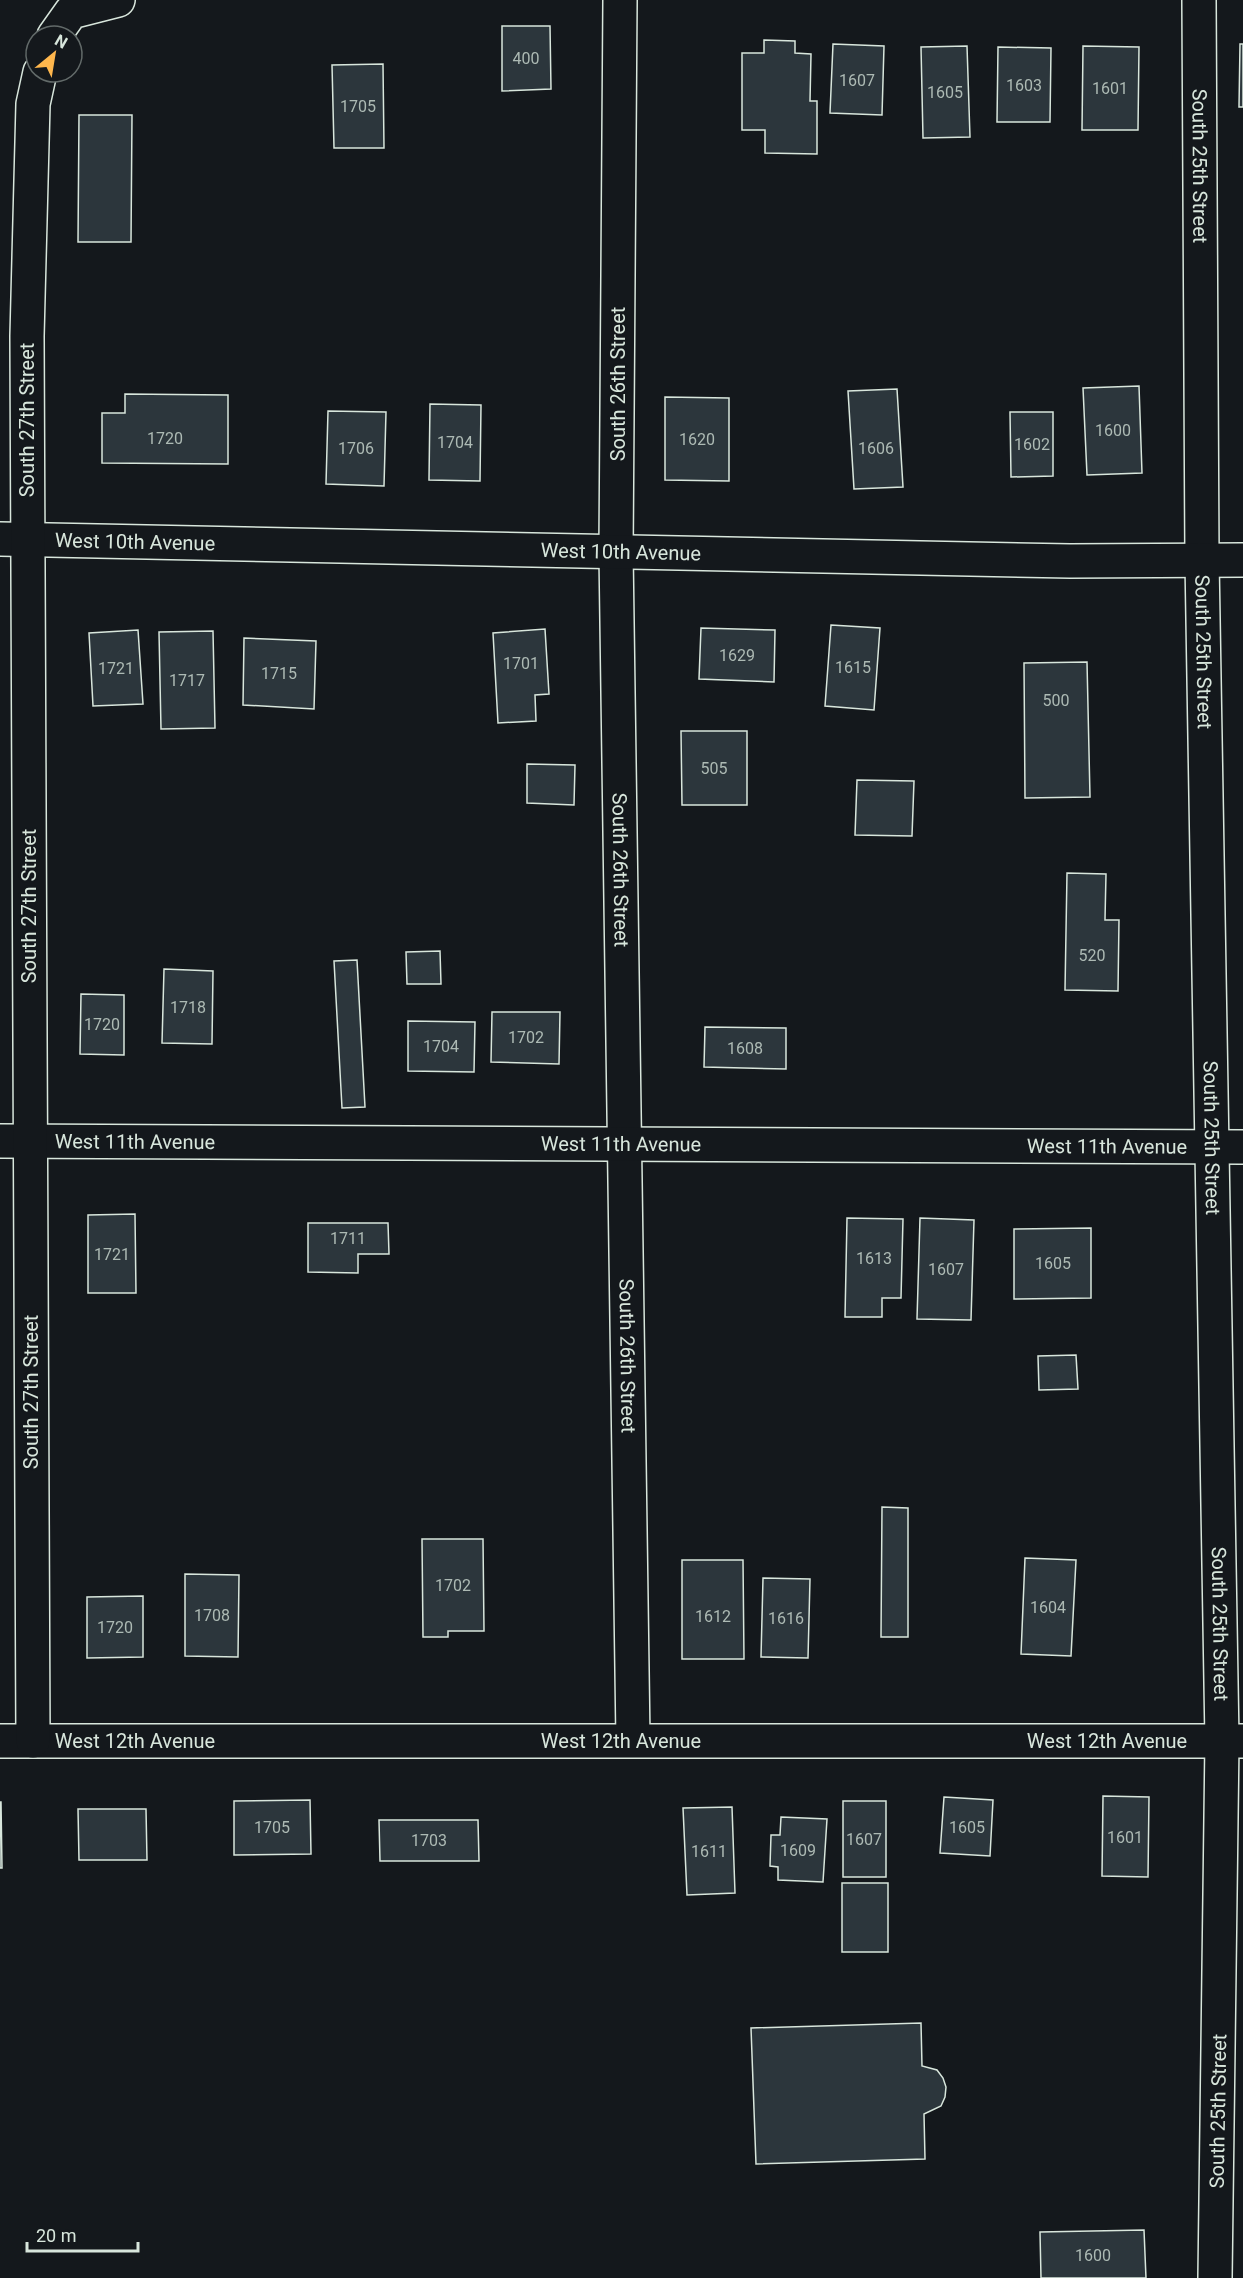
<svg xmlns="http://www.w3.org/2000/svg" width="1243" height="2278" viewBox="0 0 1243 2278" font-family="Roboto,sans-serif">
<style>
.building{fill:#2c363c;stroke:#d8e6dc;stroke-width:1.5}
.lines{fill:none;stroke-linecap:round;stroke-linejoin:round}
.street-casing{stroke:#d8e6dc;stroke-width:36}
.street{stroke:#14181c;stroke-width:33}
.labels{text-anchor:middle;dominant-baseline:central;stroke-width:4.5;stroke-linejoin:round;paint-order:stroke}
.number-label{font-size:16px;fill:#adbab4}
.street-label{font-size:20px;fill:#d8e6dc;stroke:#14181c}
</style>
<rect width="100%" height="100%" fill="#14181c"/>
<path class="building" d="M502 26H550L551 89 502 91Z
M764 40 795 41V53L811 54 810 101H817V154L765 153V130H742V53H764Z
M833 44 884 46 882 115 830 113Z
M1240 44H1243V107H1239Z
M967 46 970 137 923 138 921 47Z
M1083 46 1139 47 1138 130H1082Z
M998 47 1051 48 1050 122H997Z
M383 64 384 148H334L332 65Z
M79 115H132L131 242H78Z
M1139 386 1142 473 1087 475 1083 388Z
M897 389 903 487 854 489 848 391Z
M125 394 228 395V464L102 463V413H125Z
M665 397 729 398V481L665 480Z
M430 404 481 405 480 481 429 480Z
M328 411 386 412 384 486 326 484Z
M1010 412H1053V476L1011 477Z
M831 625 880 628 874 710 825 706Z
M701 628 775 630 774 682 699 679Z
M545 629 549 694 535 695 536 721 498 723 493 633Z
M138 630 143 704 93 706 89 633Z
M213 631 215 728 161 729 159 632Z
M244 638 316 641 314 709 243 705Z
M1087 662 1090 797 1025 798 1024 663Z
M681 731H747V805H682Z
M527 764 575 765 574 805 527 803Z
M857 780 914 781 912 836 855 835Z
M1067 873 1106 874 1105 920H1119L1118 991 1065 990Z
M440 951 441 984H407L406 952Z
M357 960 365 1107 342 1108 334 961Z
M164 969 213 971 212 1044 162 1043Z
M81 994 124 995V1055L80 1054Z
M492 1012H560L559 1064 491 1062Z
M408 1021 475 1022 474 1072 408 1071Z
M705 1027 786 1028V1069L704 1067Z
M135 1214 136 1293H88V1215Z
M847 1218 903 1219 901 1298H882V1317H845Z
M920 1218 974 1220 971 1320 917 1319Z
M308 1223H388L389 1254H358V1273L308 1272Z
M1091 1228V1298L1014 1299V1229Z
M1076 1355 1078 1389 1039 1390 1038 1356Z
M882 1507 908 1508V1637H881Z
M422 1539H483L484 1631H448V1637H423Z
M1025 1558 1076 1560 1071 1656 1021 1654Z
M682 1560H743L744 1659H682Z
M185 1574 239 1575 238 1657 185 1656Z
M763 1578 810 1579 808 1658 761 1657Z
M143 1596V1657L87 1658V1597Z
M1103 1796 1149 1797 1148 1877 1102 1876Z
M944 1797 993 1800 990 1856 940 1853Z
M310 1800 311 1854 234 1855V1801Z
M843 1801H886V1877H843Z
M0 1802H1L2 1868H0Z
M732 1807 735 1893 687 1895 683 1808Z
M78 1809H146L147 1860H79Z
M781 1817 827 1819 823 1882 778 1880V1867L770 1866 771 1835H780Z
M379 1820H478L479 1861H380Z
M842 1883H888V1952H842Z
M921 2023 922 2066 937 2070 943 2078 946 2087 945 2097 941 2106 924 2114 925 2159 756 2164 751 2028Z
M1144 2230 1146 2278H1041L1040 2232Z"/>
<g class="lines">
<g class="street-casing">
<g id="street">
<path id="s1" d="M620 0 616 552 633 1740"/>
<path id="s2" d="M1199 0 1202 560 1222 1741 1215 2278"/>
<path d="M54 36 71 12 118 0"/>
<path id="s3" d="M0 539 1070 561 1243 560"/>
<path id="s4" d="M0 1141 1243 1147"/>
<path id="s5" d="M0 1741H1243"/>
<path d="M33 1741 27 336 33 104 40 72"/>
</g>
</g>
<use href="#street" class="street"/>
</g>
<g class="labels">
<g class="number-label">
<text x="526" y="58">400</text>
<text x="857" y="80">1607</text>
<text x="1024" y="85">1603</text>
<text x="1110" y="88">1601</text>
<text x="945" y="92">1605</text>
<text x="358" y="106">1705</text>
<text x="1113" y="430">1600</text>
<text x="165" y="438">1720</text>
<text x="697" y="439">1620</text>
<text x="455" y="442">1704</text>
<text x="1032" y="444">1602</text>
<text x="356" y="448">1706</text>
<text x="876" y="448">1606</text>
<text x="737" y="655">1629</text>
<text x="521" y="663">1701</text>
<text x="853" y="667">1615</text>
<text x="116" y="668">1721</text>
<text x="279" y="673">1715</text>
<text x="187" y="680">1717</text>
<text x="1056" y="700">500</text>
<text x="714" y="768">505</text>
<text x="1092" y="955">520</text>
<text x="188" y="1007">1718</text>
<text x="102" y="1024">1720</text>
<text x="526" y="1037">1702</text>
<text x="441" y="1046">1704</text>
<text x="745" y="1048">1608</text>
<text x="348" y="1238">1711</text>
<text x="112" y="1254">1721</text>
<text x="874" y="1258">1613</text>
<text x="1053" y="1263">1605</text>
<text x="946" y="1269">1607</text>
<text x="453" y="1585">1702</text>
<text x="1048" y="1607">1604</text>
<text x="212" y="1615">1708</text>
<text x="713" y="1616">1612</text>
<text x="786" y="1618">1616</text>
<text x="115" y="1627">1720</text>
<text x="272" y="1827">1705</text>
<text x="967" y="1827">1605</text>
<text x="1125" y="1837">1601</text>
<text x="864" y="1839">1607</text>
<text x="429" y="1840">1703</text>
<text x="798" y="1850">1609</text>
<text x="709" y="1851">1611</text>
<text x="1093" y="2255">1600</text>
</g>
<g class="street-label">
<text stroke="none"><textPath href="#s2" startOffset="166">South 25th Street</textPath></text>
<text transform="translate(618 384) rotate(-90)">South 26th Street</text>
<text transform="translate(27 420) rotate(-90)">South 27th Street</text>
<text stroke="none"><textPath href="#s3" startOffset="135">West 10th Avenue</textPath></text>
<text stroke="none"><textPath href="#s3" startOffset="621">West 10th Avenue</textPath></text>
<text stroke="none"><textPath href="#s2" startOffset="652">South 25th Street</textPath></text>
<text stroke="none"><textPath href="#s1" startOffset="870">South 26th Street</textPath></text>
<text transform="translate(29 906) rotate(-90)">South 27th Street</text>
<text stroke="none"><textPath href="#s2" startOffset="1138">South 25th Street</textPath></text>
<text stroke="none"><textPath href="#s4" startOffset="135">West 11th Avenue</textPath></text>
<text stroke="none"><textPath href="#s4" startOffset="621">West 11th Avenue</textPath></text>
<text stroke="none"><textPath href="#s4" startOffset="1107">West 11th Avenue</textPath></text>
<text stroke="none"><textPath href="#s1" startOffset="1356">South 26th Street</textPath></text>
<text transform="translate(31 1392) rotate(-90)">South 27th Street</text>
<text stroke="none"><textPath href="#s2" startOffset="1624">South 25th Street</textPath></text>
<text stroke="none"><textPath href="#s5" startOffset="135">West 12th Avenue</textPath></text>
<text stroke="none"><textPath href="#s5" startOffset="621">West 12th Avenue</textPath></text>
<text stroke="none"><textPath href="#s5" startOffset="1107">West 12th Avenue</textPath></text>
<text transform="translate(1218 2111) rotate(-89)">South 25th Street</text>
</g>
</g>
<g transform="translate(54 54) rotate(30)"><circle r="28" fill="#14181c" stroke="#626a69" stroke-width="1.5"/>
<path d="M0-4.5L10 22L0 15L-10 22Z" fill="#ffb74d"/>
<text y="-9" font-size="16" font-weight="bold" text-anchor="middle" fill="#d8e6dc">N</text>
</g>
<path d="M27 2242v9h111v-9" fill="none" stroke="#d8e6dc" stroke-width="3"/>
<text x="36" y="2242" font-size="18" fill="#d8e6dc" stroke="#14181c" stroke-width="4.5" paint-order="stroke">20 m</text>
</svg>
